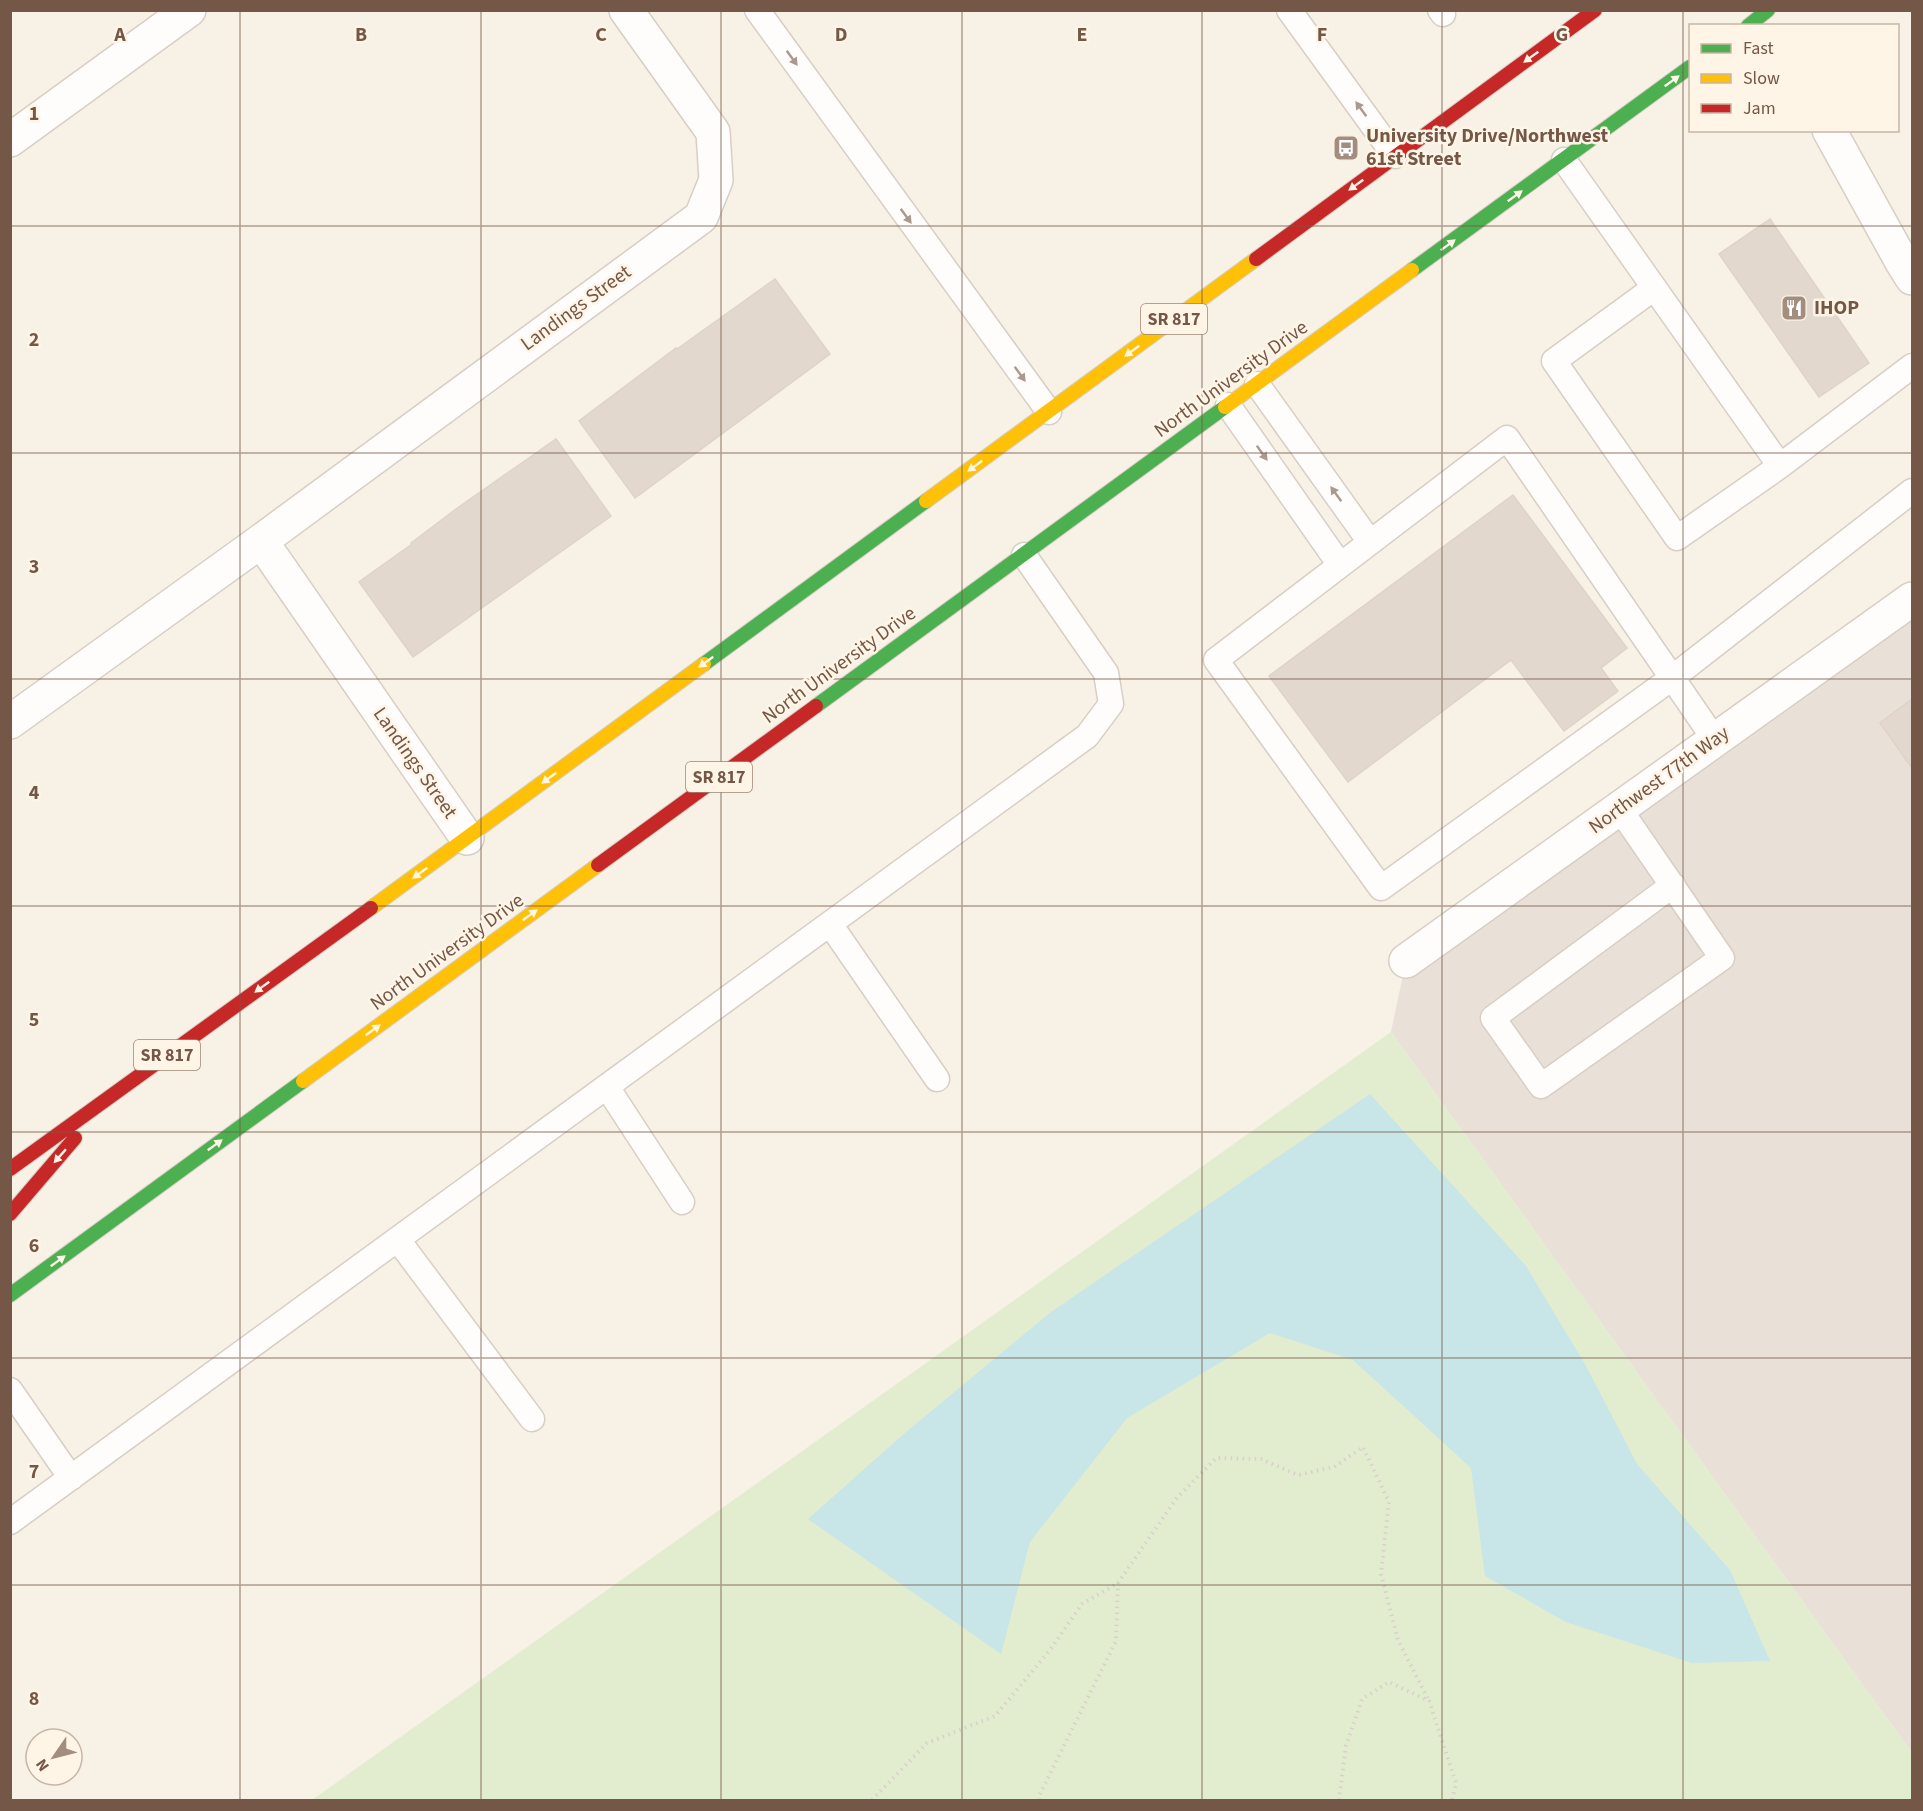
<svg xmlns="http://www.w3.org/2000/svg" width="1923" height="1811" viewBox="0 0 1923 1811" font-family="'Source Sans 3',sans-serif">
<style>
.industrial{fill:#e9e0d7}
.green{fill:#e2edd0}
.water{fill:#c8e5e7}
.building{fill:#e3d8ce;stroke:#dfd3c8;stroke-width:1.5}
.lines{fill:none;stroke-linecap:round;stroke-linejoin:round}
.lane-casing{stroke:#d8cec5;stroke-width:27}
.street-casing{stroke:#d8cec5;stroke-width:36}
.fast-casing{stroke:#d5ccc4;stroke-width:16}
.slow-casing{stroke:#d5ccc4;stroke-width:16}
.jam-casing{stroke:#d5ccc4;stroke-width:16}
.path{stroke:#d9d0cb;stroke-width:4;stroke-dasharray:1.5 4.5;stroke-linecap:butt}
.lane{stroke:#fefdfb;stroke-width:24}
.street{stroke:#fefdfb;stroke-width:33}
.fast{stroke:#4caf50;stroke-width:14}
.slow{stroke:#ffc107;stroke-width:14}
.jam{stroke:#c62828;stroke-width:14}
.oneway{fill:#fff5e7}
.oneway2{fill:#ab998f}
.grid{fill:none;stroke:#745747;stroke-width:1.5;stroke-opacity:0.55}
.labels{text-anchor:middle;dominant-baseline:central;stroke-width:5;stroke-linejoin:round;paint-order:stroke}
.shield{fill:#fff5e7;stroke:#9e8677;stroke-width:1.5}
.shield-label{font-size:18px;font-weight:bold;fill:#745747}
.poi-label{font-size:20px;font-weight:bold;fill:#745747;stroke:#fff5e7;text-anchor:start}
.street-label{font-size:20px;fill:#745747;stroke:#fff5e7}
.grid-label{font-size:20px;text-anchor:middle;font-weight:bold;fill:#745747;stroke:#fff5e7;stroke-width:5;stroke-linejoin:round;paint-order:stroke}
</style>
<rect width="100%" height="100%" fill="#f7f1e6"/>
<path class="industrial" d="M1912 599V1753L1391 1032 1406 961Z"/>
<path class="green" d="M1391 1032 1912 1753V1800H312Z"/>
<path class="water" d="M1370 1094 1526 1266 1586 1366 1637 1464 1730 1570 1770 1661 1692 1663 1566 1622 1485 1576 1471 1468 1353 1360 1270 1333 1127 1418 1030 1542 1001 1654 808 1519 906 1432 1051 1312Z"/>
<path class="building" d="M1770 219 1869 363 1819 397 1719 254Z
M775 279 830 354 635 498 579 421 676 348 677 349Z
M556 439 611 516 413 657 359 582 412 544 411 543 456 509Z
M1513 495 1627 648 1601 668 1618 691 1564 731 1511 660 1348 782 1269 676Z
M1912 699V768L1880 723Z"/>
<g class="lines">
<g class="lane-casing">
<path id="lane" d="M757 10 1049 412
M1289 10 1395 156
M1440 10 1443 14
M1564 160 1780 466 1912 366
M1654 288 1554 361 1677 538 1780 466
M1257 384 1370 542
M1228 405 1340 565
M1715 740 1507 438 1216 660 1381 888 1672 678 1912 491
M1619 808 1722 958 1541 1086 1493 1018 1673 885
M830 924 937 1079
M607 1087 682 1202
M398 1240 532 1419
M10 1390 71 1478
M10 1522 1087 736 1111 704 1106 673 1024 555"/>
</g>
<g class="street-casing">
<path id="street" d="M1829 130 1902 262 1912 278
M10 140 189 10
M261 541 467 838
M10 722 261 541 701 217 716 180 713 132 626 10
M1406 961 1912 599"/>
</g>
<g class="fast-casing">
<path id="fast" d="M1748 26 1768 10
M1412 270 1690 67
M704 664 926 501
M816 706 1225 407
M10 1295 303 1081"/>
</g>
<g class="slow-casing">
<path id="slow" d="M1225 407 1412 270
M926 501 1256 259
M371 908 704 664
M303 1081 598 865"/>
</g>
<g class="jam-casing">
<path id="jam" d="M1256 259 1595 10
M598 865 816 706
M10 1169 371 908
M10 1214 75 1138"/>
</g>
<path class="path" d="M872 1800 927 1743 995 1716 1050 1650 1082 1604 1118 1583 1176 1499 1216 1458 1261 1459 1298 1475 1334 1467 1363 1447 1389 1502 1381 1574 1398 1640 1429 1701
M1039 1800V1796L1116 1641 1118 1583
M1339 1800 1346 1746 1362 1699 1389 1682 1429 1701 1456 1783 1452 1800"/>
<use href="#lane" class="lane"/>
<use href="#street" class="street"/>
<use href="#fast" class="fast"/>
<use href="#slow" class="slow"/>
<use href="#jam" class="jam"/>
</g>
<defs><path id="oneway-solid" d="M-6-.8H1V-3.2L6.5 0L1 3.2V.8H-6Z" transform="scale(1.5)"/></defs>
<g class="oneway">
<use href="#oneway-solid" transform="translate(1531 57) rotate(144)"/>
<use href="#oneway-solid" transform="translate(1672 81) rotate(-36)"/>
<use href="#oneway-solid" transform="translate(1356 185) rotate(144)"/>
<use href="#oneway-solid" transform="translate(1515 196) rotate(-36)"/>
<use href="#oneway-solid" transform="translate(1448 245) rotate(-36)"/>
<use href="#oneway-solid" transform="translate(1132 351) rotate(144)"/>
<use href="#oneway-solid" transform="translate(975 466) rotate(144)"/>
<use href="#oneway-solid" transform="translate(706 662) rotate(144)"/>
<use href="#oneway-solid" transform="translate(549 778) rotate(144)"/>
<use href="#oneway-solid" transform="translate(420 873) rotate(144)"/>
<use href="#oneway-solid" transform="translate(530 915) rotate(-36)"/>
<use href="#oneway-solid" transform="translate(262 987) rotate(144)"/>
<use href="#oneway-solid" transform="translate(373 1030) rotate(-36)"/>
<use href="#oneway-solid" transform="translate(215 1145) rotate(-36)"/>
<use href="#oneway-solid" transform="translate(60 1156) rotate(131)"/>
<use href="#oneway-solid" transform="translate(58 1261) rotate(-36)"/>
</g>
<g class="oneway2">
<use href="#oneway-solid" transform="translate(792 58) rotate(54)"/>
<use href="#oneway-solid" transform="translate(1361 109) rotate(-126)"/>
<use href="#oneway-solid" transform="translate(906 216) rotate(54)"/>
<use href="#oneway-solid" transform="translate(1020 374) rotate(54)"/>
<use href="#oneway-solid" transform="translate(1262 453) rotate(55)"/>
<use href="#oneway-solid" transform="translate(1336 494) rotate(-126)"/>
</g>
<path class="grid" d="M240 10V1800M481 10V1800M721 10V1800M962 10V1800M1202 10V1800M1442 10V1800M1683 10V1800M10 226H1912M10 453H1912M10 679H1912M10 906H1912M10 1132H1912M10 1358H1912M10 1585H1912"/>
<defs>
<g id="bus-square" transform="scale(1.35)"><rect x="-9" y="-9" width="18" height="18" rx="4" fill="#a28d7f" stroke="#fff5e7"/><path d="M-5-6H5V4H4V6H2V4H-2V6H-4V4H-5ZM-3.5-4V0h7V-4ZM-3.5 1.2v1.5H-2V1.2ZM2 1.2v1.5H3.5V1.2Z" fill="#fff"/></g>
<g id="restaurant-square" transform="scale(1.35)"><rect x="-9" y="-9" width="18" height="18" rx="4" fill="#a28d7f" stroke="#fff5e7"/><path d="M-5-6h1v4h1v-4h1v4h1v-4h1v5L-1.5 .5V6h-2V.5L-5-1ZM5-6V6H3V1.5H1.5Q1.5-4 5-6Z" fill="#fff"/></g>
</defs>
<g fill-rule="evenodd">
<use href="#bus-square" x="1346" y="148"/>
<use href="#restaurant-square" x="1794" y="308"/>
</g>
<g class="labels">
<g class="shield">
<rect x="1141" y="304" width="66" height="30" rx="4.5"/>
<rect x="686" y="762" width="66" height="30" rx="4.5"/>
<rect x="134" y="1040" width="66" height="30" rx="4.5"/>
</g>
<g class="shield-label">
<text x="1174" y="319">SR 817</text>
<text x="719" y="777">SR 817</text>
<text x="167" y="1055">SR 817</text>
</g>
<g class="poi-label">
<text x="1366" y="136">University Drive/Northwest<tspan x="1366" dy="23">61st Street</tspan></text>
<text x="1814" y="308">IHOP</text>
</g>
<g class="street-label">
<text transform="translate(576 308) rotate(-36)">Landings Street</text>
<text transform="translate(1231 379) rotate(-36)">North University Drive</text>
<text transform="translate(839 665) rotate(-36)">North University Drive</text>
<text transform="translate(415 763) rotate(55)">Landings Street</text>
<text transform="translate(1659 780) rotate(-36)">Northwest 77th Way</text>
<text transform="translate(447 952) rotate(-36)">North University Drive</text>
</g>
</g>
<g class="grid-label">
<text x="120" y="41">A</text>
<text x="361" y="41">B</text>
<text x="601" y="41">C</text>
<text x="841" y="41">D</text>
<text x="1082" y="41">E</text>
<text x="1322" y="41">F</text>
<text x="1562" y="41">G</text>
<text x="34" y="120">1</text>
<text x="34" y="346">2</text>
<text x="34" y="573">3</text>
<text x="34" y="799">4</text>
<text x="34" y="1026">5</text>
<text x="34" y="1252">6</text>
<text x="34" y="1478">7</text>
<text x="34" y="1705">8</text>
</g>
<rect width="1923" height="1811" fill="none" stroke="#745747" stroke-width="24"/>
<rect x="1689" y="24" width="210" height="108" fill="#fff5e7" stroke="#c7b6a7" stroke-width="1.5"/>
<rect x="1701" y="44" width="30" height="9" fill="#4caf50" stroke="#c7b6a7" stroke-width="1.5"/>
<text x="1743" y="54" font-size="18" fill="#745747">Fast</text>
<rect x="1701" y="74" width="30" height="9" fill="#ffc107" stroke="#c7b6a7" stroke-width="1.5"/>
<text x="1743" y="84" font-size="18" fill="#745747">Slow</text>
<rect x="1701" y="104" width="30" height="9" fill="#c62828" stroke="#c7b6a7" stroke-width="1.5"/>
<text x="1743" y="114" font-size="18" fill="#745747">Jam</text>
<g transform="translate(54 1757) rotate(235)"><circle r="28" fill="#fff5e7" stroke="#c7b6a7" stroke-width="1.5"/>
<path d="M0-4.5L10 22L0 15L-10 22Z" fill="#a28d7f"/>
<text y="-9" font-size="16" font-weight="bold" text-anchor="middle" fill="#745747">N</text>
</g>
</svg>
